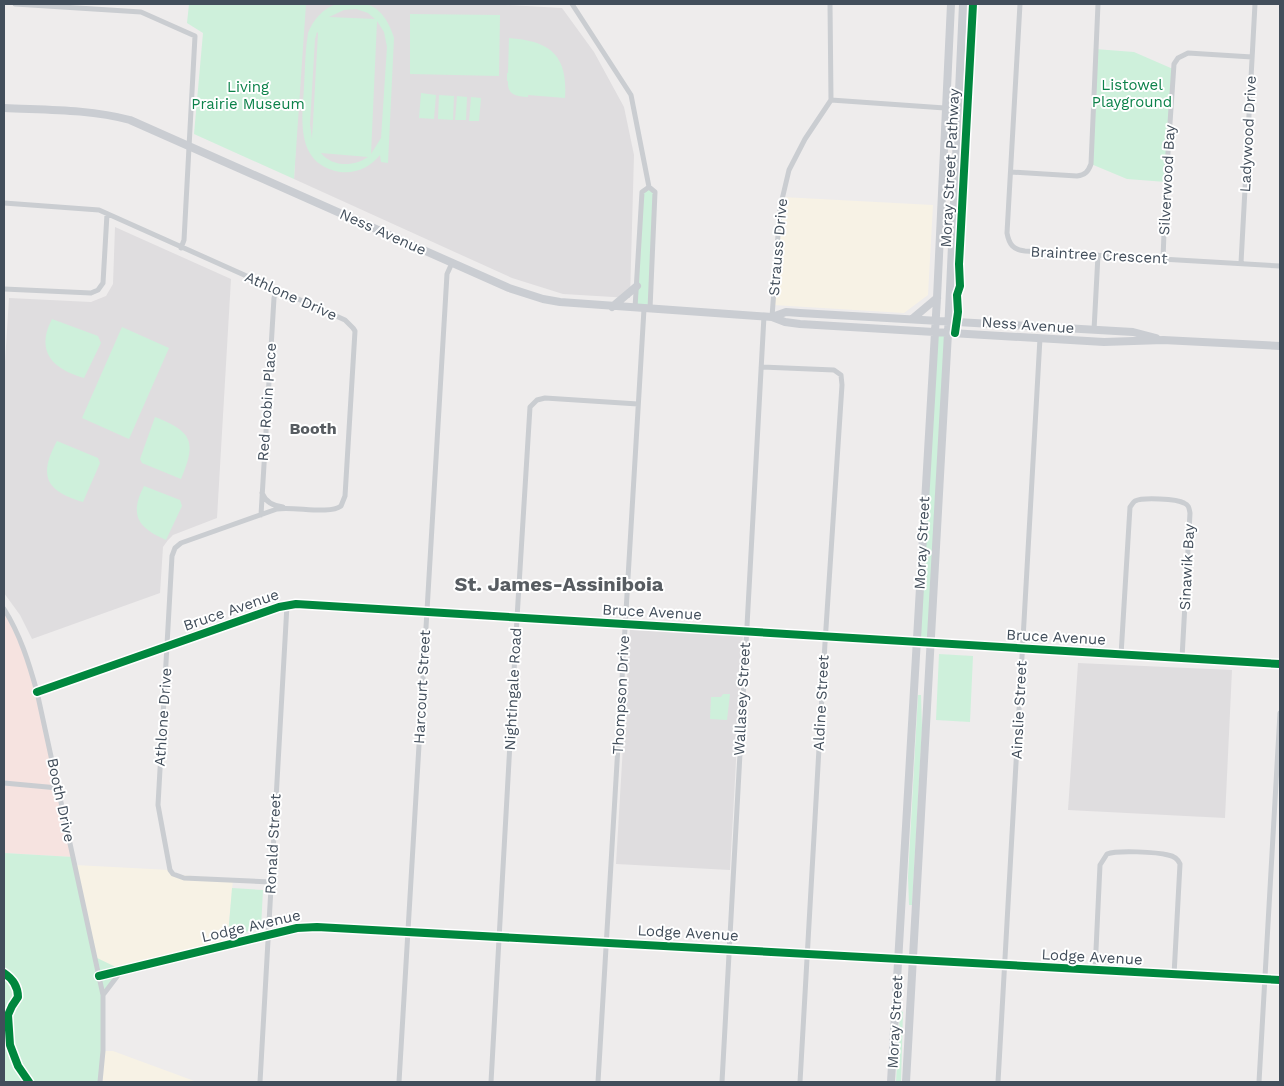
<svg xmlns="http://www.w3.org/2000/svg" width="1284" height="1086" viewBox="0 0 1284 1086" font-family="'Work Sans',sans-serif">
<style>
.commercial{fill:#f7f2e5}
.education{fill:#dfdddf}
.medical{fill:#f6e3e0}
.green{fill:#cef0db;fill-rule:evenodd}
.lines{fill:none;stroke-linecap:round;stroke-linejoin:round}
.street{stroke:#cacdd1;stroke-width:5}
.secondary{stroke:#cacdd2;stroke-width:8}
.cycleway-casing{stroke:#fff;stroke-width:11}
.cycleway{stroke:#00873e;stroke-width:8}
.labels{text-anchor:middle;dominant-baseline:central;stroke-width:4;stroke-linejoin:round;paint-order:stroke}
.park-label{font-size:15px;fill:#0c824a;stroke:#fff}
.street-label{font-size:15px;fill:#424e5b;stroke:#fff}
.neighbourhood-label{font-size:16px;font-weight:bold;fill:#575c61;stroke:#fff}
.district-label{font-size:20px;font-weight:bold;fill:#575c61;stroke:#fff}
</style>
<rect width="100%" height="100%" fill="#eeecec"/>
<path class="commercial" d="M782 197 933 205 928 295 904 313 773 305Z
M75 865 170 870 179 875 233 879 227 945 122 970 95 958Z
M103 1051H113L197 1082H100Z"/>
<path class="education" d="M303 4H489L562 8 594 52 624 107 634 155 630 298 563 294 512 278 294 179Z
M115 227 231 279 217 518 173 535 168 540 163 547 160 593 32 639 20 615 4 593V378L9 298 91 302 106 296 113 284Z
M630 628 743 634 730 870 616 864Z
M1078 663 1232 670 1225 818 1068 810Z"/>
<path class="medical" d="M4 609 32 673 73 857 4 853Z"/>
<path class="green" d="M189 4H306L294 179 194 134 203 33 187 23Z
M337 4C346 4 356 2 365 4 381 7 390 24 394 38L388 163 381 162 380 155C370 167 356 174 340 172 295 164 302 120 304 87 305 69 305 51 308 33 313 20 323 8 337 4ZM356 9 368 13 375 19 329 17 344 10ZM377 21 384 32 387 47 381 138 371 154ZM317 32 318 33 312 139 310 124 315 39ZM321 153 368 157C354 167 332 167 321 153Z
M410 14 500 15 499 76 410 74Z
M509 38C550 41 568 55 565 98L528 95V97C516 96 507 95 508 81H507V73H508Z
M1095 49 1134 52 1173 69 1166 182 1127 179 1091 164Z
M421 93 436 95 434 119 419 118Z
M439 95 454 96 453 120 438 119Z
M457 96 467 97 466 120H455Z
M471 97 481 98 479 121H469Z
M649 187 655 192 650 309 635 308 642 192Z
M52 319 98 336 101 343 84 378C53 369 35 352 52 319Z
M122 327 169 348 129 439 82 418Z
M934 332 948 333 931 643 916 642Z
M155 417C194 432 196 443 181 479L142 463 140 459Z
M57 441 98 458 100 463 83 502C46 491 38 476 57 441Z
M144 486 180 500 182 506 166 540C138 528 129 515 144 486Z
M939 654 973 656 970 722 936 720Z
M723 694H730L727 720 710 719 711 697H721Z
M918 695H921L922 728 912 905H909L908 877Z
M4 853 73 857 95 957 122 970 103 996 100 1082H4Z
M232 888 263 890 261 928 228 936Z
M900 1011 903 1012 901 1082H896Z"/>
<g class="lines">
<path class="street" d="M15 4 141 12 195 36 184 240 181 248
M572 4 631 95 649 187 655 192 650 309
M1020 4 1007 233C1009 244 1013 250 1025 251L1280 266
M831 100 959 109
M1011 172 1077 176C1085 175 1088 172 1091 164L1098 4
M4 203 99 210 345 320 353 328 355 331 345 496 341 506C329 515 294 506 277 509L181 543 175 548 172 556 158 805 170 870 173 874 184 878 271 882
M1163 259 1166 182 1174 64 1178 58 1188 53 1252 57
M1241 263 1255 4
M4 289 91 293 98 290 103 283 107 214
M635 308 642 192 649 187
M772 317 780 208 789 170 805 139 831 100 830 4
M1094 330 1098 255
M761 367 834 370 841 375 842 385 825 643 800 1082
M262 493C266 503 274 506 283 507
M261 515 274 298 276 290
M4 609C20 634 29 663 37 692L103 995V1051L100 1082
M1121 655 1130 507C1132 505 1133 502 1135 501 1143 497 1177 499 1184 503 1189 505 1189 508 1190 513L1182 658
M37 692 279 607 296 604 1280 664
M4 783 58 788
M1095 971 1100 865 1107 854C1117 850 1157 852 1168 855 1174 856 1178 859 1180 864L1174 975
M99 976 297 928 317 927 1280 980
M103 995 122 970
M260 1082 287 605
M399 1082 447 274 452 263
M491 1082 517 618 530 407 537 400 545 398 638 404
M598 1082 644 309
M722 1082 764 316
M998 1082 1040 338
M1259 1082 1280 713"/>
<path class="secondary" d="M4 108C45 110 89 109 130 120L509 288 543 299 560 302 772 317 785 322 800 324 1104 342 1163 340 1280 346
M612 307 637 286
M772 317 786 312 800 313 1133 332 1156 338
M912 319 937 298
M891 1082 937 298 951 4
M906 1082 948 333 963 4"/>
<g class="cycleway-casing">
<path id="cycleway" d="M955 333 958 312 957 295 960 286 959 264 973 4
M37 692 279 607 296 604 1280 664
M4 973C13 979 18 986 18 997L12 1006 8 1015 10 1045 18 1066 29 1082
M99 976 297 928 317 927 1280 980"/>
</g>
<use href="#cycleway" class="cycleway"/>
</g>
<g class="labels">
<g class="park-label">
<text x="1132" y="85">Listowel<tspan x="1132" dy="17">Playground</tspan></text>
<text x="248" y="87">Living<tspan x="248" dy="17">Prairie Museum</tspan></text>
</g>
<g class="street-label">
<text transform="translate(1248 134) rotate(-87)">Ladywood Drive</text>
<text transform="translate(950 168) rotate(-87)">Moray Street Pathway</text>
<text transform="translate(1167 180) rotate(-87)">Silverwood Bay</text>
<text transform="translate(383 232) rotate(24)">Ness Avenue</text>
<text transform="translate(778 247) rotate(-85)">Strauss Drive</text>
<text transform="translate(1099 255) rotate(3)">Braintree Crescent</text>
<text transform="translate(291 296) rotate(24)">Athlone Drive</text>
<text transform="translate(1028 325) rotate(4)">Ness Avenue</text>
<text transform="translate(267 402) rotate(-86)">Red Robin Place</text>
<text transform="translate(922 543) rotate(-87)">Moray Street</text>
<text transform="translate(1187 567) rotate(-87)">Sinawik Bay</text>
<text transform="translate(231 610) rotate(-19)">Bruce Avenue</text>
<text transform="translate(652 612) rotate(3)">Bruce Avenue</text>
<text transform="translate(1056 637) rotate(3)">Bruce Avenue</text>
<text transform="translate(422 687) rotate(-87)">Harcourt Street</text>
<text transform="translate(513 689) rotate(-87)">Nightingale Road</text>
<text transform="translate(621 695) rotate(-87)">Thompson Drive</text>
<text transform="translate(742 699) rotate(-87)">Wallasey Street</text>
<text transform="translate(821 703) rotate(-87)">Aldine Street</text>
<text transform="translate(1019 710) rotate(-87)">Ainslie Street</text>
<text transform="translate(163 717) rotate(-86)">Athlone Drive</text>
<text transform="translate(61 800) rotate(78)">Booth Drive</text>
<text transform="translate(273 844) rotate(-87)">Ronald Street</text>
<text transform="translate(251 926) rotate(-13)">Lodge Avenue</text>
<text transform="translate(688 933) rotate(3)">Lodge Avenue</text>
<text transform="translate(1092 957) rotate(3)">Lodge Avenue</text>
<text transform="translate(895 1022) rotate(-87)">Moray Street</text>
</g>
<g class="neighbourhood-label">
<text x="313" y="428">Booth</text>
</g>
<g class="district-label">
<text x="559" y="584">St. James-Assiniboia</text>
</g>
</g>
<rect width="1284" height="1086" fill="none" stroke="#424e5b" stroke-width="10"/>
</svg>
